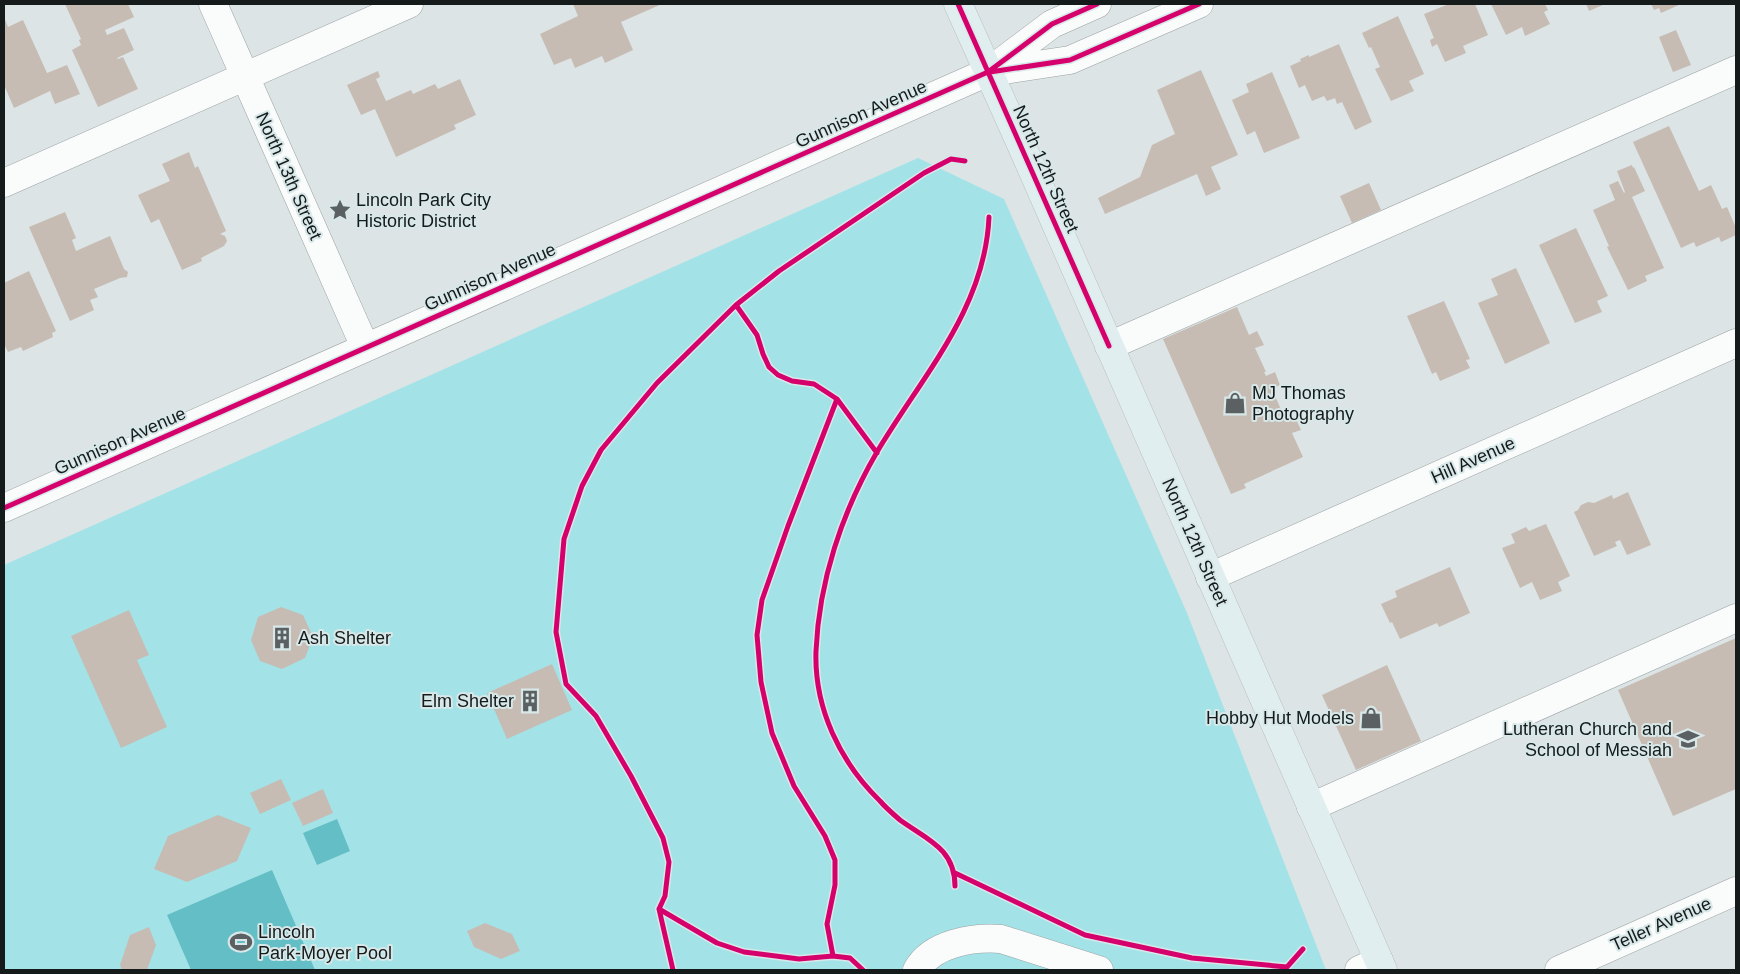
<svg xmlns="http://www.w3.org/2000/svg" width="1740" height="974" viewBox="0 0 1740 974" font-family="Helvetica,sans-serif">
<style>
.green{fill:#a3e3e8}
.water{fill:#64bec5}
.building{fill:#c6bcb3}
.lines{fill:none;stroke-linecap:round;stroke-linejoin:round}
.minor-casing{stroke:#9ba1a2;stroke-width:29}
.major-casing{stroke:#bbbfbf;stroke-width:29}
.minor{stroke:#fafbfb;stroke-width:28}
.major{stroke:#e1eeef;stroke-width:28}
.cycleway-casing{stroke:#d8e8e9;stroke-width:8}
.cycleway{stroke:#d6006c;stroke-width:5}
.labels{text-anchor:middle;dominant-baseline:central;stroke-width:4;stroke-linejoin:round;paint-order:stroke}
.street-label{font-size:18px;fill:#151a1b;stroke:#d8e8e9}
.poi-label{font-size:18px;fill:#151a1b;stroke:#d8e8e9;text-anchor:start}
</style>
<rect width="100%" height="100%" fill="#dce4e5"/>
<path class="green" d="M918 158 1004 199 1187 613 1326 970H4V565Z"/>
<path class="water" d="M337 819 350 851 317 865 303 833Z
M272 870 315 970H191L167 915Z"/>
<path class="building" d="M65 4H128L134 17 105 30 107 35 124 28 134 50 117 58 118 59 123 57 138 89 98 107 72 50 81 45 79 40 81 39Z
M573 4H662L621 22 633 50 605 63 602 56 575 68 571 58 554 65 540 34 578 16Z
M1449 4 1452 5 1475 4 1488 35 1463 46 1466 53 1445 62 1437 44 1432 47 1430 40 1434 38 1424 14Z
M1491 4H1545L1548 10 1544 12 1550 24 1525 36 1522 27 1506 35Z
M1586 4H1605L1589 11Z
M1651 4H1681L1661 13 1659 8 1654 10Z
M1398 16 1424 74 1409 81 1414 91 1391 101 1375 69 1380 67 1371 47 1369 48 1362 33Z
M4 17 8 27 23 20 47 73 67 65 80 94 55 104 50 91 14 108 4 85Z
M1676 30 1691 65 1673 72 1659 37Z
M1339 44 1372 122 1355 130 1342 102 1337 104 1335 98 1327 101 1324 96 1312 101 1305 85 1299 88 1290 66 1301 61 1300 59 1309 55V57Z
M1201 70 1238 155 1211 167 1221 189 1206 196 1197 174 1105 214 1098 198 1140 177 1152 145 1175 134 1157 90Z
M378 71 380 77 376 79 386 101 411 90 413 94 435 84 438 89 460 79 476 115 454 125 456 129 396 157 375 109 361 115 347 85Z
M1272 72 1300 138 1264 153 1255 131 1247 135 1232 100 1249 92 1246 84Z
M1669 126 1699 191 1711 185 1722 209 1727 207 1736 228V235L1721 242 1719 237 1696 247 1694 242 1681 248 1633 142Z
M189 152 195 168 198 166 226 231 220 234 225 236 227 241 224 246 201 258 202 261 182 270 159 219 151 223 138 195 170 181 162 164Z
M1632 165 1633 168 1634 167 1645 191 1632 197 1664 268 1645 276 1647 281 1628 290 1607 247 1609 246 1593 210 1615 200 1609 185 1618 181 1624 193 1625 192 1617 171Z
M1369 183 1381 210 1352 223 1340 196Z
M65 212 76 238 72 240 76 251 110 236 124 269 128 272 127 277 120 278 94 289 98 297 90 300 94 310 70 321 29 227Z
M1576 228 1608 296 1597 301 1602 312 1575 323 1539 245Z
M1516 268 1550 343 1505 364 1478 303 1498 295 1491 279Z
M29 271 56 331 52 333 53 337 23 351 21 347 8 352 4 344V283Z
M1444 301 1470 359 1466 360 1470 368 1440 381 1436 372 1432 374 1407 316Z
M1237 307 1249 335 1257 331 1264 345 1255 348 1266 372H1264L1266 376 1275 372 1280 385 1272 389 1286 421 1295 417 1301 430 1292 433 1303 457 1244 484 1246 488 1231 494 1163 339Z
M1628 492 1651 545 1627 555 1620 540 1615 542 1617 546 1594 556 1574 512 1578 510 1581 505 1588 502 1594 503 1612 495 1613 499Z
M1546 524 1570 576 1558 582 1562 591 1540 600 1532 582 1520 588 1502 548 1515 543 1511 534 1526 527 1529 531Z
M1450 567 1470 613 1439 627 1437 623 1400 639 1392 622 1390 623 1381 604 1397 597 1395 591Z
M281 607 303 615 313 637 305 658 282 669 260 661 251 640 258 617Z
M129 610 149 655 137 660 167 727 121 748 71 636Z
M1736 638V789L1673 816 1618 690Z
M552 664 572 710 507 739 487 693Z
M1387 665 1421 741 1356 770 1322 695Z
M281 779 291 800 260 814 250 793Z
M323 789 333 813 303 826 292 803Z
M218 815 251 828 237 861 187 882 154 869 168 836Z
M485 923 512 934 520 951 501 959 474 947 467 931Z
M149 927 156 945 147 970H122L120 965 130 935Z"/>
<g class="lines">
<g class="minor-casing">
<path id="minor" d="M213 4 365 347
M990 72 1070 60 1199 4
M4 183 409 4
M1109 346 1736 70
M4 508 988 72 1052 24 1097 4
M1210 577 1736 343
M1311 807 1736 618
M917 970C932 943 973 937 1001 939L1099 970
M1359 970 1379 961
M1559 970 1736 891"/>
</g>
<g class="major-casing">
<path id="major" d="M958 4 1024 151 1383 970"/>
</g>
<use href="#minor" class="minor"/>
<use href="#major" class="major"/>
<g class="cycleway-casing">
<path id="cycleway" d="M958 4 1109 346
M990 72 1070 60 1199 4
M736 305 757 335 763 354 769 367 778 375 792 381 814 384 837 399 877 453
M4 508 988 72 1052 24 1097 4
M955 873 1085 935 1192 958 1287 967 1303 949
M955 886C955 848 926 839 900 820 893 814 886 808 880 801 840 762 814 708 816 651 819 581 842 512 877 452 922 376 985 309 989 217
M659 909 673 970
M833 956 827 924 835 885V860L825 836 794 786 772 733 761 682 757 635 762 600 788 526 837 399
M863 970 850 958 833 956 799 959 744 952 717 943 659 909 665 896 669 862 663 838 631 776 596 716 566 684 556 632 564 539 582 486 601 450 657 383 736 305 779 271 924 173 951 159 965 161"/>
</g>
<use href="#cycleway" class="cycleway"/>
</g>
<defs>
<g id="sight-bare" transform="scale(1.725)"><path d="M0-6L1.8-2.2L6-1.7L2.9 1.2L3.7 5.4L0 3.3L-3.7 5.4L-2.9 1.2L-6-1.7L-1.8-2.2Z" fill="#5b6162" stroke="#d8e8e9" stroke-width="2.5" paint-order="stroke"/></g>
<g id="shop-bare" transform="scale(1.725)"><path d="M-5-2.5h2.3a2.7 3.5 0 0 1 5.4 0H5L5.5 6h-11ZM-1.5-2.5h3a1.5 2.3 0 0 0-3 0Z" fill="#5b6162" stroke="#d8e8e9" stroke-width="2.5" paint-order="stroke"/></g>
<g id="building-bare" transform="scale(1.725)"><path d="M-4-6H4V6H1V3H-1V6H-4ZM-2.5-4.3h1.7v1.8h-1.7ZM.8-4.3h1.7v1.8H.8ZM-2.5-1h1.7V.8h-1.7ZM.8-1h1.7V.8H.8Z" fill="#5b6162" stroke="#d8e8e9" stroke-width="2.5" paint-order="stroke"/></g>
<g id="school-bare" transform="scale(1.725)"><path d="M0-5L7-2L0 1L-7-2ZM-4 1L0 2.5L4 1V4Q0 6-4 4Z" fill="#5b6162" stroke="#d8e8e9" stroke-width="2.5" paint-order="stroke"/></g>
<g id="stadium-bare" transform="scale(1.725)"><path d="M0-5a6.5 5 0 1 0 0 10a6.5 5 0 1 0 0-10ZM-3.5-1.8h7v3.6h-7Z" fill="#5b6162" stroke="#d8e8e9" stroke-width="2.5" paint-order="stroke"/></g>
</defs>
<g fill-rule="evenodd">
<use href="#sight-bare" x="340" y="210"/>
<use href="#shop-bare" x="1235" y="403"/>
<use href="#building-bare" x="282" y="638"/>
<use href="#building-bare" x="530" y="701"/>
<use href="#shop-bare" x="1371" y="718"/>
<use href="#school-bare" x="1688" y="739"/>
<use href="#stadium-bare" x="241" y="942"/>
</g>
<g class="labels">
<g class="street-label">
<text transform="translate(861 114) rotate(-24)">Gunnison Avenue</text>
<text transform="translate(1046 169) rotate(66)">North 12th Street</text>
<text transform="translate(289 176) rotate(66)">North 13th Street</text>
<text transform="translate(490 277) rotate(-24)">Gunnison Avenue</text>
<text transform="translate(120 441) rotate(-24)">Gunnison Avenue</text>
<text transform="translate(1473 460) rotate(-24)">Hill Avenue</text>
<text transform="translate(1195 542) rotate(66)">North 12th Street</text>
<text transform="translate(1661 924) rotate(-24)">Teller Avenue</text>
</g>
<g class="poi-label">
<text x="356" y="200">Lincoln Park City<tspan x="356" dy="21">Historic District</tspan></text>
<text x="1252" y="393">MJ Thomas<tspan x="1252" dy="21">Photography</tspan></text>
<text x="298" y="638">Ash Shelter</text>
<text x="514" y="701" text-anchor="end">Elm Shelter</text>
<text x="1354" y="718" text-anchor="end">Hobby Hut Models</text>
<text x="1672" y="729" text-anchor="end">Lutheran Church and<tspan x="1672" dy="21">School of Messiah</tspan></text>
<text x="258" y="932">Lincoln<tspan x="258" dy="21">Park-Moyer Pool</tspan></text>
</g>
</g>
<rect width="1740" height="974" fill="none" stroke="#151a1b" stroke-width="10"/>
</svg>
